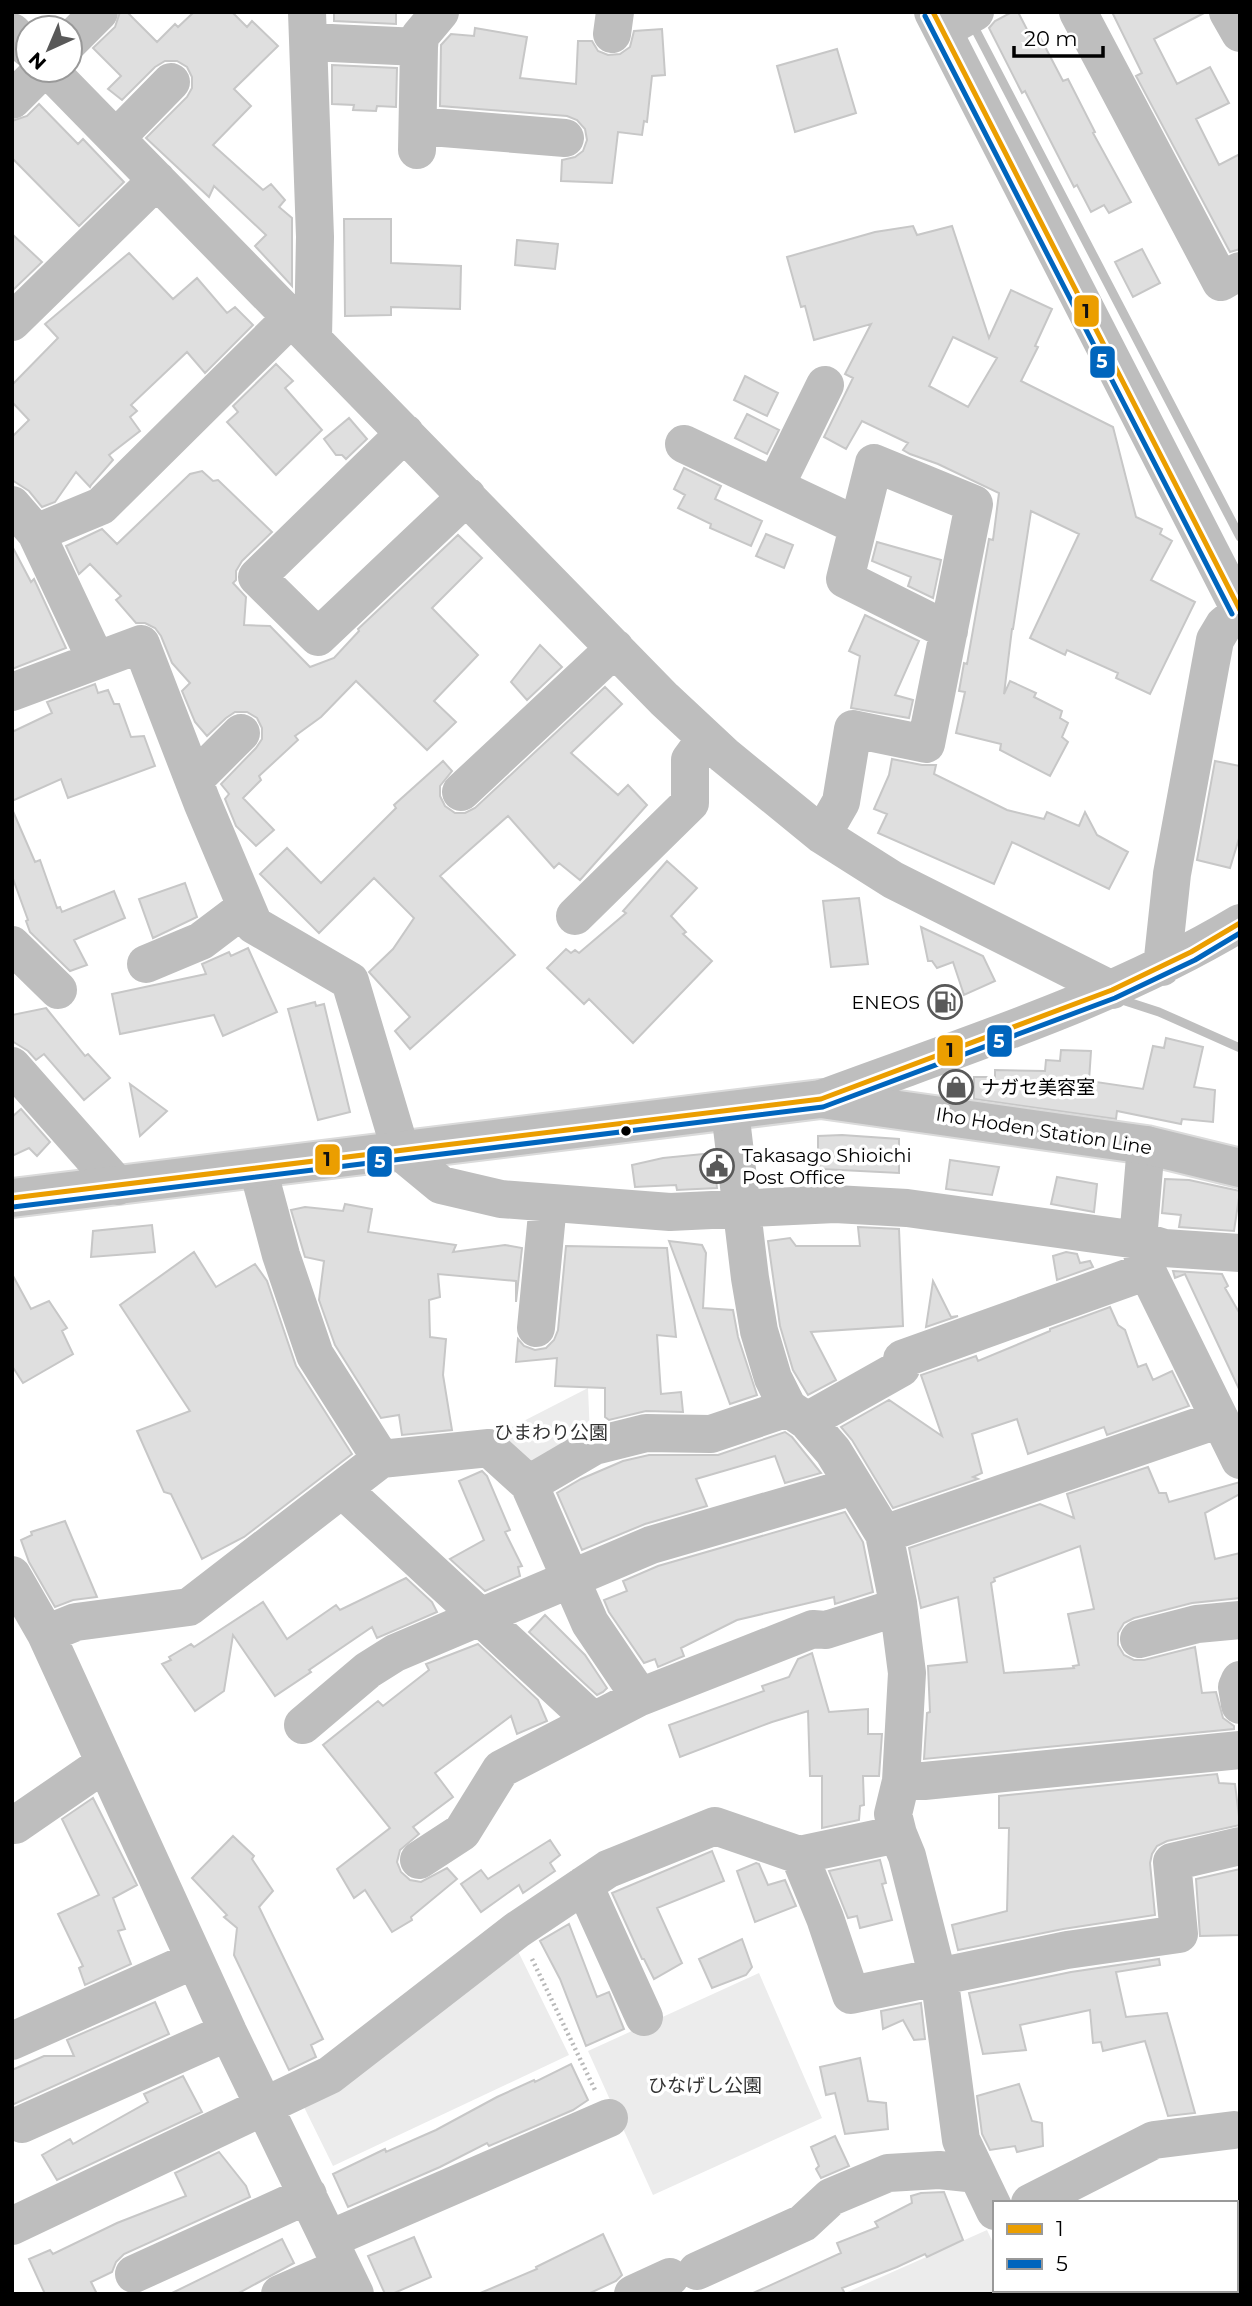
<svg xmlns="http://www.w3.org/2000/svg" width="1252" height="2306" viewBox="0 0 1252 2306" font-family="Montserrat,'Noto Sans JP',sans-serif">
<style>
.green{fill:#ececec}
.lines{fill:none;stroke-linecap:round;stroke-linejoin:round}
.stream{stroke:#bfbfbf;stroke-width:9}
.building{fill:#dfdfdf;stroke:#c7c7c7;stroke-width:2;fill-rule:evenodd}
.major-casing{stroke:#dbdbdb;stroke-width:42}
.path{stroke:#b9b9b9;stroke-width:4.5;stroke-dasharray:2 3.5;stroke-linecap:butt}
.minor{stroke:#bebebe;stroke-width:38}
.major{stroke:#bebebe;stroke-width:38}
.bus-1-casing{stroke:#fff;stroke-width:10}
.bus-2-casing{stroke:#fff;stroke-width:10}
.bus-1{stroke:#eb9e00;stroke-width:5}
.bus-2{stroke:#0065bd;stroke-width:5}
.bus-dot{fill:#000;stroke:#fff;stroke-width:2.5}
.labels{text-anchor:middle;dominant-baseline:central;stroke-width:7;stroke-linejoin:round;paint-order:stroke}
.poi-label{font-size:19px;fill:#000;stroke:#fff;text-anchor:start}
.street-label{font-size:19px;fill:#000;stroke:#fff}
.park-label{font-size:19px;fill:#333;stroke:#fff}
.line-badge{stroke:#fff;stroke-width:2.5}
.badge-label{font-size:19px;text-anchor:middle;font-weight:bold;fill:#fff}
.pale-badge-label{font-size:19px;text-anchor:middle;font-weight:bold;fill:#111}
</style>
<rect width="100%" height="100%" fill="#fff"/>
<path class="green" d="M588 1388 590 1436 536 1466 498 1434Z
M514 1943 569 2055 333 2166 301 2101Z
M759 1973 822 2118 653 2195 588 2051Z
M987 2230 995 2247V2290H1014L1016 2294H843Z"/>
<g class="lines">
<path class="stream" d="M972 23 1240 537
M1119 999 1159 1012 1240 1048"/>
</g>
<path class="building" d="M120 12H127L157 42 175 24 178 27 194 12H232L247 27 252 21 278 46 234 89 251 106 213 145 263 190 271 184 285 200 279 207 292 218V286L255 246 266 235 214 186 209 197 146 138 187 97 192 88V77L187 67 177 61H165L155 67 122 100 108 89 121 76 93 48 115 27Z
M334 12H396V24L334 21Z
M1012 12H1018L1034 43 1041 39 1063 81 1068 79 1095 132 1093 133 1131 202 1109 213 1104 205 1091 212 1077 185 1074 187 1025 91 1022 93 989 28 995 21Z
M1112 12H1206L1154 39 1177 84 1210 67 1229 103 1196 119 1219 165 1240 154V249L1230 252 1136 76 1142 73Z
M475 28 527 37 520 78 576 84 578 41H592L598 51 608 55 620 54 630 47 634 31 662 29 665 75 652 76 647 122 644 121 642 135 618 132 612 183 561 181 562 160 575 157 583 151 587 140 585 129 577 120 567 116 440 106 441 45 451 34 474 36Z
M837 49 856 113 795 132 777 66Z
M332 65 397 68 396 107 377 106 376 111 353 110 354 105 332 104Z
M39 104 78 144 83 139 124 182 79 226 12 158V121L27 116Z
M344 219H391V263L461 266 460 309 391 307V315L345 316Z
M913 226 917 235 952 226 989 338 1011 290 1052 309 1035 346 1038 347 1021 381 1113 427 1136 517 1162 529 1160 534 1172 541 1151 580 1195 602 1150 694 1116 678 1118 673 1067 650 1065 655 1030 638 1079 534 1031 511 1013 629H1012L1004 694 1010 681 1036 693 1034 697 1062 711 1060 718 1068 723 1062 737 1068 742 1050 776 1000 750 1001 744 956 733 965 692 959 691 961 680 964 663 967 664 989 539 993 540 999 493 938 464 910 454 903 450 908 443 862 421 846 449 824 437 853 378 845 374 871 324 814 340 805 306 801 307 787 257 875 232ZM953 337 997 358 968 407 929 386Z
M12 234 42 262 12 291Z
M517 240 558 244 555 269 515 265Z
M1142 249 1160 283 1133 297 1115 262Z
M129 253 173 299 197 278 227 313 235 307 253 325 205 373 187 352 131 405 137 411 130 417 140 431 109 455 113 460 91 485 90 487 76 472 55 502 42 507 29 491 12 480V437L29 420 12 402V385L58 338 45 324Z
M276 364 293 381 285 388 322 430 276 475 227 422 238 412 233 406Z
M745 376 778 393 767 416 734 400Z
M747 414 779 430 767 454 735 438Z
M349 418 367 439 346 459 342 455H336L324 439Z
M684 468 721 486 715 499 762 521 751 546 710 528 711 524 678 508 685 495 674 489Z
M202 471 213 481 218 480 272 532 242 561 236 571V580L233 583 246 597 244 625 270 626 310 667 334 658 359 631 358 629 458 535 482 558 432 608 478 655 434 701 456 722 427 750 356 681 321 717 295 736 298 740 259 776 261 780 243 798 274 830 256 846 236 826 225 799 229 794 221 784 256 748 262 739V728L257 718 247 712H235L226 718 207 736 195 722 182 691 190 683 172 663 161 636 155 628 145 623H136L116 600 121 596 90 564 79 574 66 546 102 529 117 544 190 474Z
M766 534 793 545 784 568 756 556Z
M877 542 941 560 933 598 908 586 911 577 872 561Z
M12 546 31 582 34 579 66 648 12 669Z
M865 615 919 641 895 695 913 700 909 718 851 708 860 656 849 651Z
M540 645 562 667 527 700 511 682Z
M95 684 98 693 108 690 114 704H119L131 737 144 736 155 766 68 798 61 779 12 801V732L52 713 47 702Z
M605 687 622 704 571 753 618 795 628 785 647 805 580 880 559 863 554 868 508 816 440 876 515 955 410 1049 395 1031 410 1017 369 972 393 949 414 918 374 878 319 933 260 874 287 848 321 883 396 808 394 805 443 761 452 771 440 786V796L445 806 455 813H465L475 808Z
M892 759 922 765H936L934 774 1007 810 1044 819 1047 812 1079 826 1085 812 1097 835 1128 852 1109 889 1012 842 994 884 878 833 887 814 874 809 889 775Z
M1215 761 1240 766V835L1230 868 1197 860Z
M12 809 35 862 40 860 57 908 60 907 62 912 114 891 125 918 74 940 87 965 70 971 30 932 26 921 28 920 12 876Z
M667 861 697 888 671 916 686 932 683 934 712 961 633 1043 589 999 584 1004 547 968 566 949 571 953 575 950 579 953 626 913 623 911Z
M185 883 197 917 153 938 139 899Z
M859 898 868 964 831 967 823 901Z
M921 927 983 956 995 981 964 995 953 962 937 968 932 961H928Z
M248 948 277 1012 223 1036 214 1015 120 1034 112 994 206 974 202 964 229 952 231 956Z
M315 1002 316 1006 324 1004 350 1112 318 1120 288 1009Z
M46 1008 85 1056 88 1054 110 1078 84 1100 44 1054 36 1060 28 1051 12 1041V1015Z
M1166 1038 1203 1047 1194 1087 1215 1090 1213 1122 1182 1119 1181 1124 1117 1111 1116 1119 974 1099V1077H995V1070L1045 1071 1046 1060 1060 1061 1061 1050 1091 1051 1089 1081 1143 1089 1153 1046 1164 1048Z
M130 1084 167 1111 140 1136Z
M21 1109 50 1142 37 1156 29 1148 12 1156V1117Z
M842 1135 899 1139V1173L821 1169 818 1160V1136Z
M713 1153 717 1188 677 1190 676 1185 635 1187 632 1165 663 1158Z
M950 1160 999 1167 992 1195 946 1189Z
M1057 1177 1097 1184 1094 1212 1051 1204Z
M1165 1179 1189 1180 1240 1191 1234 1231 1179 1227 1181 1215 1162 1213Z
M345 1204 372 1209 368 1232 456 1245 453 1252 505 1245 522 1248 516 1302V1281L438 1274 440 1297 429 1300 430 1337 446 1339 443 1375 452 1430 402 1435 399 1415 381 1418 335 1345 319 1300 324 1261 305 1257 291 1210 305 1207 343 1211Z
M152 1225 155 1252 91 1257 93 1231Z
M858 1227 899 1229 903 1326 811 1332 836 1380 808 1395 793 1370 780 1326 768 1241 790 1238 796 1246H860Z
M669 1241 702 1245 706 1253 703 1308 733 1310 738 1337 757 1395 730 1404Z
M566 1246 667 1248 676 1337 657 1335 661 1394 681 1392 683 1412 646 1411 609 1420 605 1417V1388L555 1386 557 1358 516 1362 518 1339 524 1346 535 1350 546 1348 554 1340 558 1330Z
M194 1252 216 1287 255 1264 267 1281 296 1366 352 1454 244 1537 202 1559 171 1494 164 1492 137 1431 190 1411 120 1305Z
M1066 1252 1077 1254 1080 1263 1090 1261 1093 1267 1057 1280 1053 1256Z
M1173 1271 1222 1274 1228 1286 1225 1288 1240 1314V1391L1185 1274 1175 1278Z
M12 1274 31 1309 49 1301 67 1328 62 1331 73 1354 23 1383 12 1366Z
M933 1281 951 1317 958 1316 926 1327Z
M1110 1307 1118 1325 1125 1330 1138 1367 1146 1364 1153 1380 1172 1371 1189 1406 1107 1435 1104 1427 1028 1454 1017 1419 972 1434 982 1473 973 1477 978 1479 893 1508 852 1440 841 1427 889 1400 942 1436 921 1375 976 1356 978 1361 1050 1331V1329Z
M785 1432 792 1437 821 1473 785 1483 775 1456 696 1479 707 1506 645 1524 582 1550 557 1493 581 1479 623 1461 649 1455H718Z
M1148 1467 1159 1493H1166L1169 1502 1240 1482V1494L1205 1513 1215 1559 1240 1553V1598L1192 1603 1134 1618 1124 1623 1118 1633V1645L1124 1655 1134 1660H1144L1195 1647 1202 1693 1216 1692 1223 1718 1234 1726V1729L924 1759 927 1713 930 1712 928 1666 967 1662 958 1597 921 1608 909 1548 1040 1504 1074 1518 1067 1494ZM1080 1546 1094 1609 1068 1614 1079 1665 1073 1666 1074 1668 1004 1673 991 1583 995 1581 994 1578Z
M482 1471 487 1476 510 1530 505 1532 522 1566 518 1567 520 1576 485 1591 450 1559 484 1540 459 1481Z
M845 1512 863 1542 873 1592 835 1604 834 1597 737 1620 681 1648 684 1656 658 1667 655 1659 644 1663 609 1612 604 1600 627 1591 623 1581 658 1566Z
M65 1521 97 1597 73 1600 55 1607 29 1562 21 1540 32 1535 31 1532Z
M406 1578 432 1602 437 1612 377 1638 372 1627 309 1670 311 1672 275 1696 233 1635 224 1691 195 1711 162 1664 171 1660 169 1657 191 1644 194 1647 263 1602 287 1639 336 1605 340 1610Z
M545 1615 585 1655 607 1688 603 1692 597 1695 529 1632Z
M478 1644 538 1700 547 1721 517 1734 511 1716 435 1773 453 1797 413 1827 419 1834 400 1850 397 1862 401 1872 410 1880 421 1882 447 1868 457 1879 411 1917 412 1920 392 1932 365 1890 354 1898 337 1869 390 1828 323 1745 378 1701 383 1706 429 1670 426 1664Z
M812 1653 829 1712 868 1709V1734H882L879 1776H863L864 1805 860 1806 859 1820 822 1828V1776H810L808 1711 772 1722 680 1757 669 1725 764 1691 762 1686 789 1677 798 1659Z
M1217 1774 1219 1783 1235 1784 1240 1825 1167 1841 1157 1846 1152 1854 1150 1863 1155 1915 1063 1929 958 1950 952 1925 1007 1911 1009 1828H999V1796Z
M93 1798 137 1885 113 1898 125 1929 118 1931 131 1964 85 1985 79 1968 83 1966 58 1914 99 1895 62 1819Z
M233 1836 254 1856 252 1859 273 1891 259 1907 323 2039 311 2045 316 2057 289 2070 234 1955 237 1928 224 1917 227 1915 192 1878Z
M550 1840 560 1855 550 1863 555 1871 523 1893 519 1885 481 1912 461 1884 481 1870 488 1879Z
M712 1851 724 1881 657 1908 682 1963 654 1979 644 1959H642L612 1893Z
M880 1860 886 1883 882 1884 892 1920 860 1928 857 1916 848 1918 829 1871Z
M756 1863 759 1864 768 1885 785 1880 796 1906 755 1922 737 1871Z
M1240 1869V1935L1200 1936 1196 1879Z
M569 1924 597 1997 609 1992 624 2029 586 2046 560 1979 540 1941Z
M742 1939 752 1967 746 1975 712 1988 699 1959Z
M1159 1959 1160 1965 1116 1972 1126 2017 1167 2013 1195 2113 1168 2116 1145 2041 1103 2051 1101 2042 1093 2043 1090 2010 1020 2025 1026 2050 983 2054 969 1993 1071 1972Z
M155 2002 169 2034 12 2105V2070L44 2056H74L67 2040Z
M921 2003 925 2039 914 2040 903 2020 883 2029 881 2011Z
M860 2058 868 2101 886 2103 888 2129 845 2134 835 2093 826 2095 820 2067Z
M571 2064 588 2100 573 2110 489 2146 487 2143 440 2167 348 2207 333 2174 385 2149 386 2152 436 2130 497 2097 534 2080 535 2082Z
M183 2076 202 2112 57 2180 42 2155 70 2139 73 2144 148 2102 144 2094Z
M1019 2084 1032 2121 1042 2123 1043 2146 1017 2152 1015 2146 990 2150 982 2134 977 2096Z
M835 2136 849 2166 821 2178 816 2169 819 2166 811 2147Z
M219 2152 246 2186 250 2197 124 2254 116 2262 112 2272 91 2282 97 2294H45L29 2259 50 2250 53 2254 117 2223 186 2196 175 2173Z
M944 2192 963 2240 927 2257 925 2254 897 2267 842 2288 845 2294H751L841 2253 837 2243 878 2227 875 2222 912 2203 911 2196 921 2193Z
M603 2234 622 2275 616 2281 588 2294H478L537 2269 536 2267Z
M414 2237 431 2277 392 2294H385L368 2256Z
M282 2239 294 2263 237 2294H170Z"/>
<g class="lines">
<g class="major-casing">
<path id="major" d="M12 1198 821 1099 1146 1145 1240 1168"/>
</g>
<path class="path" d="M532 1959 595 2090"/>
<path class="minor" d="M307 12 315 237 313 338
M933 12 1240 610
M1078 12 1221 282 1240 271
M1228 12 1240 33
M943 30 975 12
M12 32 28 48
M612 34 615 12
M70 41 99 12
M309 42 419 47 420 36 440 12
M49 70 664 699 724 755 822 835 893 880 1112 990
M12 100 42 70
M418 126 565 138
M116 138 171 82
M417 150 419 47
M12 322 157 180
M405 433 257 577 318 637 467 496
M684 444 858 526
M775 487 825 385
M12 505 36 533 96 660
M36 533 101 506 292 317
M12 692 141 644 202 802 254 925 350 981 401 1152 441 1185 501 1199 670 1212 835 1204 907 1208 1138 1240 1164 1248 1240 1253
M195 779 241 733
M461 792 615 648
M822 835 841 802 853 729 926 744 974 504 874 463 845 579 949 631
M575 916 690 803V760L706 738
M12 945 58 990
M146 964 201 941 246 907
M1162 967 1172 874 1215 640 1224 625 1240 612
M12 1066 118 1186
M821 1099C963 1046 1110 1001 1240 923
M730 1111 750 1278 759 1331 773 1378 788 1408 807 1421 833 1451 884 1534 898 1603 907 1673 901 1781 893 1814 898 1834 907 1856 941 1990 961 2140 995 2211
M1146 1145 1138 1240 1147 1271 1240 1460
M258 1169 281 1255 315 1355 381 1459
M536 1328 548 1204
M807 1421 901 1368 902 1359 1147 1271
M529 1484 594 1446 646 1433 711 1434 788 1408
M342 1489 593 1721
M884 1534 1220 1419
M12 1575 46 1634 228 2032 355 2294
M46 1634 76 1622 189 1607 381 1459 489 1448 529 1484 590 1623 640 1697
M1139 1639 1197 1624 1240 1620
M1240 1680 1237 1687 1240 1705
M303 1725 368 1670 395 1653 651 1545 854 1486
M901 1781H924L1240 1750
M15 1825 105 1763
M799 1855 825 1918 851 1995 1067 1950 1179 1934 1172 1862 1240 1846
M419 1860 462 1832 501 1769 640 1697 813 1629 826 1630 898 1607
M584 1885 644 2017
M12 2041 194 1960
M22 2124 228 2032
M1030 2203 1154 2140 1234 2130
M12 2226 330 2075 517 1930 608 1869 715 1826 799 1855 898 1834
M330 2239 609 2118
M697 2271 803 2223 831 2197 888 2173 939 2170 977 2174
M134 2274 308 2195
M1032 2290 1034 2294
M280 2294 342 2267
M633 2294 670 2277"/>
<use href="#major" class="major"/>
<g class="bus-1-casing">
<path id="bus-1" d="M933 12 1240 610
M12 1198 821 1099 1112 990 1191 952 1240 923"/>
</g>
<g class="bus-2-casing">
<path id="bus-2" d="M925 16 1232 614
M13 1207 823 1107 1115 998 1195 960 1240 933"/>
</g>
<use href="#bus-1" class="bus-1"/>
<use href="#bus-2" class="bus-2"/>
</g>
<defs>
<g id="fuel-ring" transform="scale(1.75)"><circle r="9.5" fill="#fff" stroke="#595959" stroke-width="1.5"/><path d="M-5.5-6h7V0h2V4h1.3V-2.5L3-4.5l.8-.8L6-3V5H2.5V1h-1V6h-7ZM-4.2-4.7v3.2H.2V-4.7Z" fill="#595959"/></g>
<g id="shop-ring" transform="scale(1.75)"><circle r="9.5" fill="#fff" stroke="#595959" stroke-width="1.5"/><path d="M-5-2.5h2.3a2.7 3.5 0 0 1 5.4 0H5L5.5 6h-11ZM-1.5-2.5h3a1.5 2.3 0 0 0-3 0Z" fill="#595959"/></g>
<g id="civic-ring" transform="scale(1.75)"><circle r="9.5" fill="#fff" stroke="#595959" stroke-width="1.5"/><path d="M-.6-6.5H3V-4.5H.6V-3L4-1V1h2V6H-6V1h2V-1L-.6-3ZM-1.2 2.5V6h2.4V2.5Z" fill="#595959"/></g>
</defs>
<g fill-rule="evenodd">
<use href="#fuel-ring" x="945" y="1002"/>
<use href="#shop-ring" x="956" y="1087"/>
<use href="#civic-ring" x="717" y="1166"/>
</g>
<circle class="bus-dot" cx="626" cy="1131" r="6"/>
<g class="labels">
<g class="poi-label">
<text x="920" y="1002" text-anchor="end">ENEOS</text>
<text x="981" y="1087">ナガセ美容室</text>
<text x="742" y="1155">Takasago Shioichi<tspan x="742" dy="22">Post Office</tspan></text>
</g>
<g class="street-label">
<text transform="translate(1044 1131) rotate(9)">Iho Hoden Station Line</text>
</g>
<g class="park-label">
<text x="551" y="1432">ひまわり公園</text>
<text x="705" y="2085">ひなげし公園</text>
</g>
</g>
<g class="line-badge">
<rect x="1073" y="294" width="27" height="34" rx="7" fill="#eb9e00"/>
<rect x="1089" y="345" width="27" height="34" rx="7" fill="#0065bd"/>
<rect x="986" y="1024" width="27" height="34" rx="7" fill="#0065bd"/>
<rect x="936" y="1034" width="28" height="33" rx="7" fill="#eb9e00"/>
<rect x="314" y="1143" width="27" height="33" rx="7" fill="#eb9e00"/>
<rect x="366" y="1145" width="27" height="33" rx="7" fill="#0065bd"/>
</g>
<g class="badge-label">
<text x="1102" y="368">5</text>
<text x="999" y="1048">5</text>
<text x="380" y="1168">5</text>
</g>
<g class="pale-badge-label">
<text x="1086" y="318">1</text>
<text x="950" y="1057">1</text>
<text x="327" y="1166">1</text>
</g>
<rect width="1252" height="2306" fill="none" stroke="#000000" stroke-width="28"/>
<rect x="993" y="2201" width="245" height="91" fill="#ffffff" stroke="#999999" stroke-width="2"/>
<rect x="1007" y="2224" width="35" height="10" fill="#eb9e00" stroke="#999999" stroke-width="2"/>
<text x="1056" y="2236" font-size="21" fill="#000000">1</text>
<rect x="1007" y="2259" width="35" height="10" fill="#0065bd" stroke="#999999" stroke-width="2"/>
<text x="1056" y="2271" font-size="21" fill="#000000">5</text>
<g transform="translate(49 49) rotate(224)"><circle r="33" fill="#ffffff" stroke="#999999" stroke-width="2"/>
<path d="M0-5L12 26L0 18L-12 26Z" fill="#595959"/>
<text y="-10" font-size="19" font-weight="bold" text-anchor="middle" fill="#000000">N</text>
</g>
<path d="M1014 46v10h89v-10" fill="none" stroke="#000000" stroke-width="3.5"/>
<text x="1024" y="46" font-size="21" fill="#000000" stroke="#ffffff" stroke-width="5" paint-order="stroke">20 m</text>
</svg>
